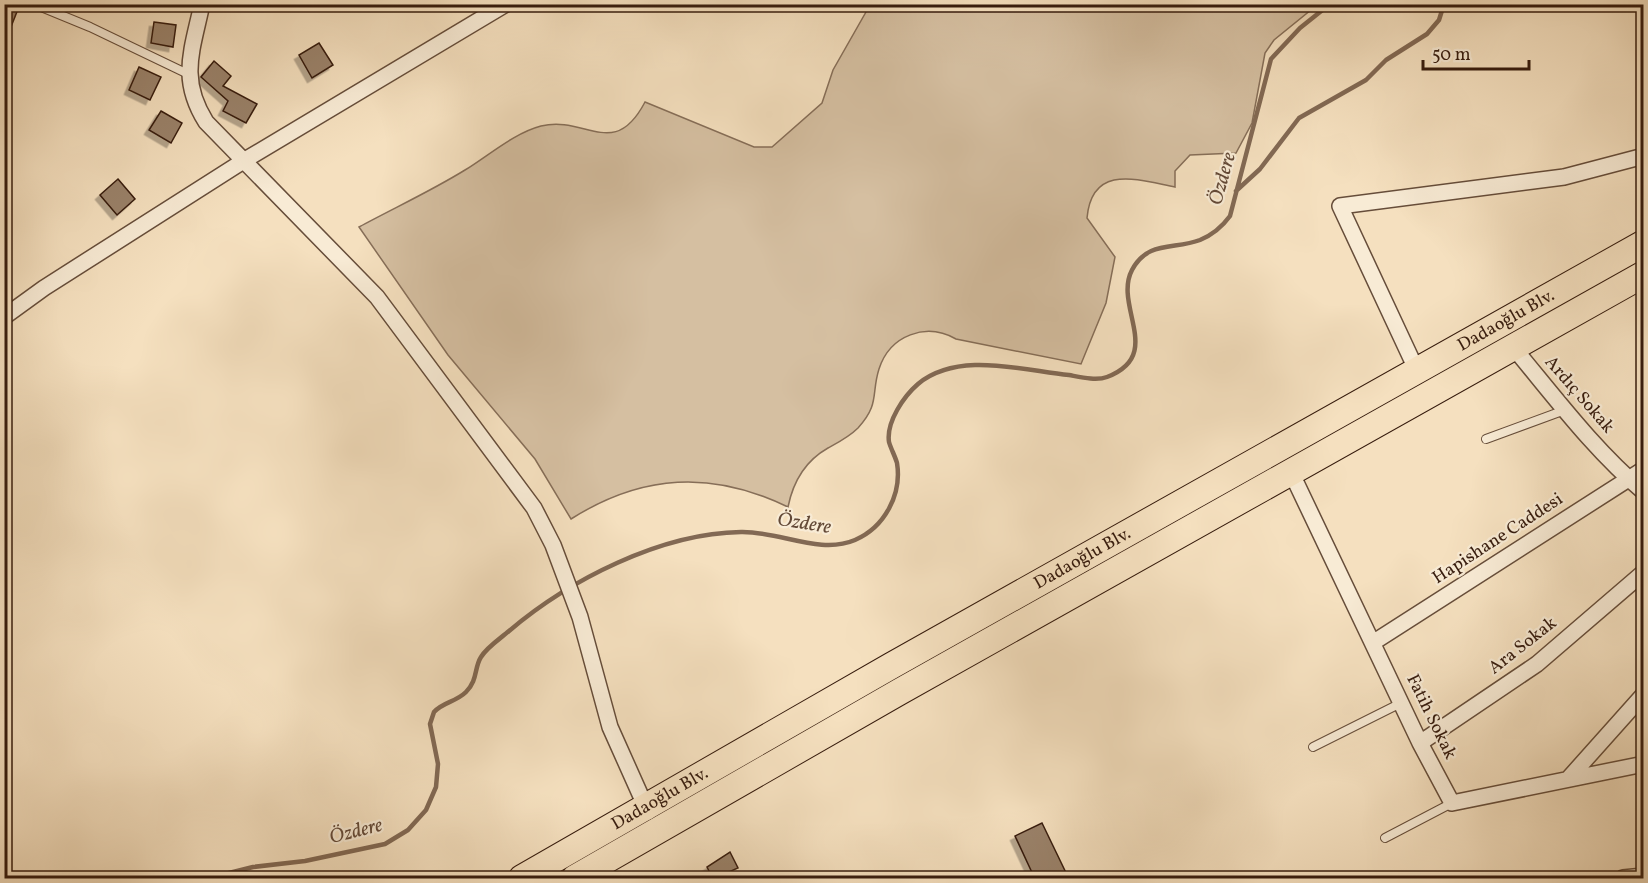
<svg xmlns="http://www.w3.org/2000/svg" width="1648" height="883" viewBox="0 0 1648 883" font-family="Vollkorn,serif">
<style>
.green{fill:#d5bfa1;stroke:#866e58;stroke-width:1.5}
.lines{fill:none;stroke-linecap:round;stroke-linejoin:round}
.stream{stroke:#826954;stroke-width:4.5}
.building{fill:#9a826a;stroke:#371c0e;stroke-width:1.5;filter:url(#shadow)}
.service-casing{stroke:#664d3a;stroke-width:10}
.minor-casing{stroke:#664d3a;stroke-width:18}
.trunk-casing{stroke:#371c0e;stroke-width:28}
.service{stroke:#f8ebd5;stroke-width:8}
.minor{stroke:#f8ebd5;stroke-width:15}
.trunk{stroke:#f5e0bf;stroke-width:26}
.labels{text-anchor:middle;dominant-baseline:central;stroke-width:4.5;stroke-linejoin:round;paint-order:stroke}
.street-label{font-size:18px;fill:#371c0e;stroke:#f8ebd5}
.water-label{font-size:20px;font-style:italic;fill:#634937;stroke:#f8ebd5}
</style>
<defs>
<filter id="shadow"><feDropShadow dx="-4.5" dy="4.5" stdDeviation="0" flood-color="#0004"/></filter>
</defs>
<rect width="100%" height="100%" fill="#f5e0bf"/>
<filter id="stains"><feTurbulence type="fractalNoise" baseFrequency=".00333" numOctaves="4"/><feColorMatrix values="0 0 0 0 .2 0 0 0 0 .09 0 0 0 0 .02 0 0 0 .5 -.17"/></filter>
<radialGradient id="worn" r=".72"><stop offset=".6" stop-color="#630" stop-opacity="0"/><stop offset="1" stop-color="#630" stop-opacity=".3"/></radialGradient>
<path class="green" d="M870 5H1317L1274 40 1265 53 1252 123 1236 153 1190 155 1175 171V187C1139 180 1092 163 1087 218L1115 257 1106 303 1081 364 956 339C926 322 890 335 879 369 871 394 880 404 858 428 849 437 839 442 828 448 805 461 793 482 788 507 712 470 642 474 571 519L535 459 448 355 359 227C394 208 431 191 465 170 488 156 514 133 541 126 586 115 614 161 645 102L754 147H772L822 103 833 70Z"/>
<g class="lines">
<path class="stream" d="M1236 191 1260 169 1299 118 1366 80 1386 60 1427 34 1439 20 1444 4
M209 878 253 867 305 861 385 844 408 830 426 810 436 787 438 764 430 724 434 712C443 702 456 702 466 692 478 680 474 668 481 657 487 647 501 638 509 631 569 580 661 533 741 532 779 531 820 555 855 540 885 527 902 494 897 463 895 456 891 449 889 442 886 422 904 396 918 384 958 351 1021 370 1069 375 1080 377 1096 381 1107 377 1165 355 1113 306 1132 270 1148 240 1174 250 1200 240 1212 235 1222 227 1230 216L1271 59 1300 28 1330 4"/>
</g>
<path class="building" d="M4 4H20L5 42H4Z
M154 22 176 25 173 47 151 43Z
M319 43 333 65 312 78 299 55Z
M214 61 231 76 223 86 257 104 246 123 223 111 228 101 201 77Z
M139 67 161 77 150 100 129 90Z
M161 111 182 123 171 143 149 130Z
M118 179 135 199 117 215 100 195Z
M1042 823 1069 879H1035L1015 836Z
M730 852 738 868 713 879 707 867Z"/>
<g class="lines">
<g class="service-casing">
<path id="service" d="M34 4 90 27 188 74
M1486 439 1565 410
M1313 747 1401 703
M1385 838 1452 803"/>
</g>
<g class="minor-casing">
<path id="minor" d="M202 4C192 51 179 79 206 122L377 297 534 508 553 545 580 617 610 727 648 812
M4 317 44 288 245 160 506 4
M1513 347C1554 396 1594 450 1644 492
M1417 371 1340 206 1564 177 1644 156
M1291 472 1420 743 1452 803 1644 764
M1374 642 1644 469
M1420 743 1537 664 1644 572
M1569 778 1644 694
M1623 878 1644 876"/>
</g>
<g class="trunk-casing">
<g id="trunk">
<path id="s1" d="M522 878 891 666 1644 243"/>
<path d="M575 878 899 692 1644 274"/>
</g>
</g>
<use href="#service" class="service"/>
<use href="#minor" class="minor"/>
<use href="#trunk" class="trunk"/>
</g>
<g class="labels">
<g class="street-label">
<text stroke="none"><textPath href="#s1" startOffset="1131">Dadaoğlu Blv.</textPath></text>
<text transform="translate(1579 395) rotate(49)">Ardıç Sokak</text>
<text transform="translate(1498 539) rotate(-33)">Hapishane Caddesi</text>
<text stroke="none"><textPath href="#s1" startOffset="645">Dadaoğlu Blv.</textPath></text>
<text transform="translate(1523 646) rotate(-38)">Ara Sokak</text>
<text transform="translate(1431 717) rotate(64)">Fatih Sokak</text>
<text stroke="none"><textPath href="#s1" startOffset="159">Dadaoğlu Blv.</textPath></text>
</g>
<g class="water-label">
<text transform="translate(1223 179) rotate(-74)">Özdere</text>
<text transform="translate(804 524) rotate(9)">Özdere</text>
<text transform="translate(356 832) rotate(-14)">Özdere</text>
</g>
</g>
<rect width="1648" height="883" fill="none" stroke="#f5e0bf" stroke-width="24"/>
<rect x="6" y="6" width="1636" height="871" fill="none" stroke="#371c0e" stroke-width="3"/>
<rect x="12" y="12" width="1624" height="859" fill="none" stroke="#371c0e" stroke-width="1.5"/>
<path d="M1423 60v9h106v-9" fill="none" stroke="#371c0e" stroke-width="3"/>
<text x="1432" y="60" font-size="18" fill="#371c0e" stroke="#f8ebd5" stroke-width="4.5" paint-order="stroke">50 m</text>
<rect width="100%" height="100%" filter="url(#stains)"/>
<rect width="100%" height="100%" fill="url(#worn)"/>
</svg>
